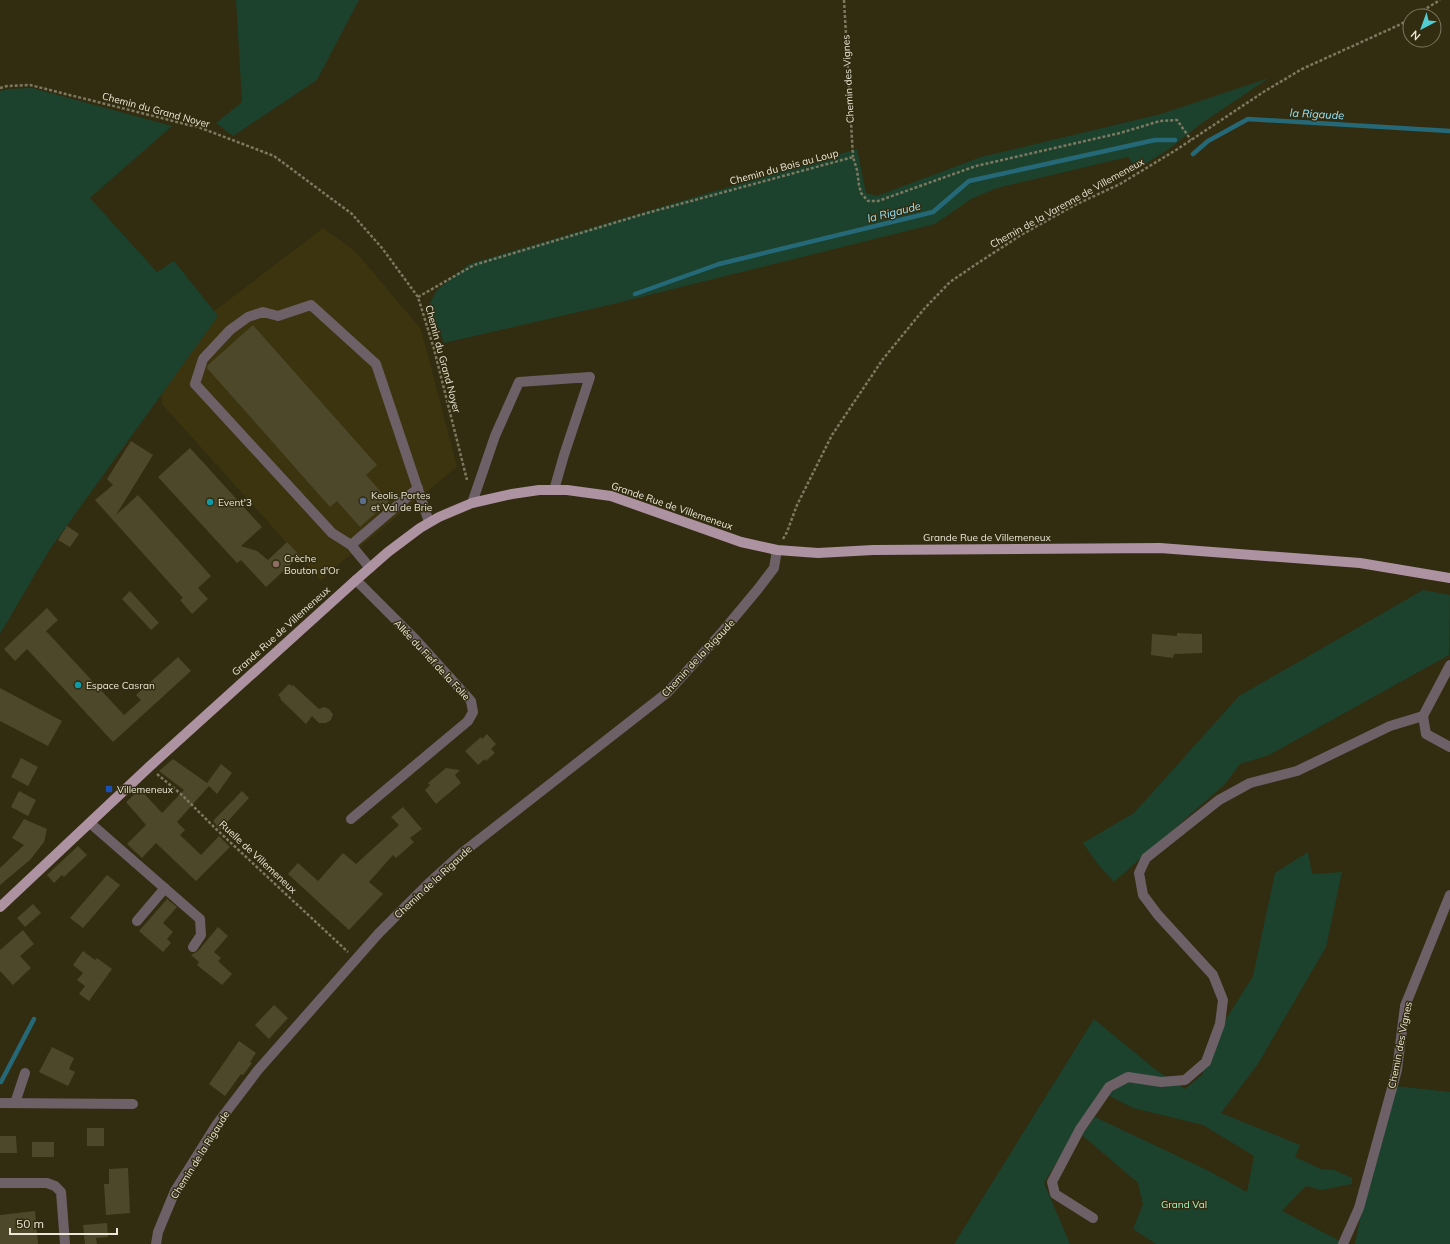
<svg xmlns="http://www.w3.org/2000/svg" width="1450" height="1244" viewBox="0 0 1450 1244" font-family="Mulish,sans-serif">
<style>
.built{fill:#3c340f}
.green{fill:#1c422d}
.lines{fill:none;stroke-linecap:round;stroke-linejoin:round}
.stream{stroke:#256979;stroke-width:4.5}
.building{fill:#4e482b}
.path{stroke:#7d7860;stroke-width:2.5;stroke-dasharray:3 2;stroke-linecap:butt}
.minor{stroke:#6d6067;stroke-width:10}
.major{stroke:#ad92a1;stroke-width:10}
.service-dot{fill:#5c6f8a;stroke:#322c10;stroke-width:1.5}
.culture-dot{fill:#0f9aa8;stroke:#322c10;stroke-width:1.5}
.education-dot{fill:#8d6e63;stroke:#322c10;stroke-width:1.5}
.transit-dot{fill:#1a4fb4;stroke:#322c10;stroke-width:1.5}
.labels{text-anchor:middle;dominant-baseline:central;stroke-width:3;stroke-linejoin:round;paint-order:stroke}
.street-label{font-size:10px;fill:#ebe8d7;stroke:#322c10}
.poi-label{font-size:10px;fill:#ebe8d7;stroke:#322c10;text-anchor:start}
.park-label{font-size:10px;fill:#a6f6c7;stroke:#322c10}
.water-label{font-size:11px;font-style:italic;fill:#96e4f8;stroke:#322c10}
</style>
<rect width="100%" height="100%" fill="#322c10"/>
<path class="built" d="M323 228 356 252 421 329 457 467 333 569 321 581 162 404V386L200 322Z"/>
<path class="green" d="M236 0H359L317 80 233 136 216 123 242 102Z
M1269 78 1202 123 1169 149 1137 169 1128 157 997 188 971 199 935 224 613 304 444 343 429 305 437 290 469 264 857 149 866 193 877 196 981 157 1161 114Z
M32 88 172 126 90 198 157 272 174 261 218 316 50 549 0 634V91L8 89Z
M1423 590 1450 595 1449 655 1269 755 1240 764 1225 784 1114 882 1097 863 1083 843 1134 813 1239 696Z
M1308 852 1312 874 1342 872 1326 947 1258 1064 1221 1113 1300 1145 1295 1157 1321 1169 1334 1170 1352 1178V1184L1321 1190 1306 1186 1282 1211 1346 1244H1156L1133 1229 1143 1204 1138 1183 1082 1135 1095 1117 1207 1170 1247 1192 1254 1156 1203 1125 1133 1108 1100 1091 1044 1183 1070 1244H954L1094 1019 1156 1070 1185 1089 1203 1074 1200 1061 1253 976 1275 873Z
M1396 1086 1450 1092V1244H1355L1370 1167Z"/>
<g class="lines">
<path class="stream" d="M1193 154 1208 141 1248 119 1450 131
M635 294 719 264 933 212 969 181 1155 140H1175
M1 1082 34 1019"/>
</g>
<path class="building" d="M253 325 377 465 366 475 389 501 360 527 337 501 330 507 207 368 208 365Z
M131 441 153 455 116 515 138 495 211 576 198 588 208 599 192 614 180 600 183 598 95 500 113 485 107 479Z
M190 448 262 527 241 546 257 551 268 560 287 542 300 556 266 587 241 560 237 563 158 477Z
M67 526 79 534 70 547 58 540Z
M130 591 159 623 151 630 122 599Z
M47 608 58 620 46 631 124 715 141 700 136 695 178 657 191 671 113 742 27 649 15 661 4 649Z
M1177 633 1202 634V653L1174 654 1173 658 1151 655 1152 634 1177 636Z
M289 684 292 686 293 685 319 709 324 707 329 709 333 714 331 720 326 723H319L312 716 306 724 280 699 281 698 278 695Z
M0 688 62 721 48 746 0 721Z
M487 734 496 744 491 749 495 753 486 761 485 759 478 765 465 751 481 737 482 739Z
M21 758 38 767 28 786 11 777Z
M173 759 207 783 221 764 232 773 217 794 209 786 177 822 185 830 180 835 201 855 219 836 230 847 196 881 156 843 142 858 127 844 146 825 126 802 140 789 162 813 184 790 159 771Z
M446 768 460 770 455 775 461 783 436 804 425 790 430 785 428 783Z
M19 791 36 800 28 816 11 807Z
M242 791 249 798 220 830 213 821Z
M403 807 422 829 410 838 414 842 396 858 393 855 369 882 383 894 349 930 288 874 298 863 318 881 343 853 356 864 399 825 391 817Z
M24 819 47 829 44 842 30 860 0 885V868L24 845 12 838Z
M78 846 87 855 64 877 62 875 54 883 47 875Z
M107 875 120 885 83 928 70 918Z
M167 899 177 907 163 923 173 932 167 939 171 943 163 952 139 931Z
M33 904 41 913 25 927 17 918Z
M218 927 228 936 214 952 221 958 218 961 232 974 222 985 197 965 199 962 191 955 198 951Z
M23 930 34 944 20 956 31 968 13 985 0 971V950Z
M83 951 95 960 97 958 112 969 89 1001 79 994 85 986 77 980 83 973 73 965Z
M274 1005 288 1018 269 1039 255 1025Z
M239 1041 256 1053 250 1062 252 1063 243 1075 241 1074 225 1096 209 1084Z
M52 1047 74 1058 69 1069 75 1072 68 1086 39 1072Z
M87 1128H104V1146H87Z
M0 1136H16L17 1153H0Z
M32 1142H54V1157H32Z
M128 1168 130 1213 106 1215 104 1184H109V1169Z
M35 1211 38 1244H0V1215Z
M107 1223 108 1237 96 1238 97 1244H85L83 1225Z"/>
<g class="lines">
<path class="path" d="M844 0 853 157
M1414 16 1440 0
M0 88 7 86 30 85 201 128 274 156 352 214 382 248 418 297 434 349 467 480
M418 297 474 265 647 213 853 157 857 170 859 185 861 193 868 201H878L976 166 1120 133 1160 121 1177 120 1191 140
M783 539 787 532 797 505 832 435 883 359 924 309 950 282 975 265 1021 235 1075 205 1120 184 1176 150 1265 91 1302 69 1399 25 1410 19
M157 774 182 795 215 828 348 952"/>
<path class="minor" d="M418 488 351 545 332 533 195 384 203 359 230 330 248 317 263 312 278 316 311 305 376 364 429 522
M472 503 495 436 519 382 590 377 564 455 554 490
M351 545 370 568
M1450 665 1423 716 1426 734 1450 747
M351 819 468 721 473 712 471 701 416 640 356 580
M90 823 200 919 201 935 193 947
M137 921 165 888
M0 1103 133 1104
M15 1103 25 1073
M0 1183H47L55 1186 61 1192 65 1244
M1093 1218 1055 1194 1052 1182 1080 1129 1109 1087 1128 1077 1161 1082 1185 1080 1206 1062 1220 1024 1223 1000 1213 975 1158 915 1143 895 1139 873 1146 858 1219 800 1250 783 1297 771 1390 726 1423 716
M156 1244 158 1232 175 1191 217 1124 258 1070 379 933 428 884 462 853 668 692 723 631 758 589 774 568 777 550
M1343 1244 1359 1208 1397 1070 1405 1006 1450 895"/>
<path class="major" d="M0 907 149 767 356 580 388 552 420 528 439 517 472 503 512 494 539 490H567L611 496 741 542 777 550 818 553 873 550 1160 548 1360 563 1450 578"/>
</g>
<circle class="service-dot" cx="363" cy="501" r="4"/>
<g class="culture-dot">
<circle cx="210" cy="502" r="4"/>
<circle cx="78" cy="685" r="4"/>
</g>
<circle class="education-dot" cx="276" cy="564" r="4"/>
<rect class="transit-dot" x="105" y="785" width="8" height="8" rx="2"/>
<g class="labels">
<g class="street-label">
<text transform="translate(848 79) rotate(-93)">Chemin des Vignes</text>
<text transform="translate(156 110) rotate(15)">Chemin du Grand Noyer</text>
<text transform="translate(784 167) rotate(-15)">Chemin du Bois au Loup</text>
<text transform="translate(1067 203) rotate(-29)">Chemin de la Varenne de Villemeneux</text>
<text transform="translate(443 359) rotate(75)">Chemin du Grand Noyer</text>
<text transform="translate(672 506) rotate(19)">Grande Rue de Villemeneux</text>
<text x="987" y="537">Grande Rue de Villemeneux</text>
<text transform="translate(281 631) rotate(-42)">Grande Rue de Villemeneux</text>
<text transform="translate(698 658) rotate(-47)">Chemin de la Rigaude</text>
<text transform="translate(432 660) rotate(47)">Allée du Fief de la Folie</text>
<text transform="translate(258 857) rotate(43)">Ruelle de Villemeneux</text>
<text transform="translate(433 882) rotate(-43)">Chemin de la Rigaude</text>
<text transform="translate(1400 1045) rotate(-79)">Chemin des Vignes</text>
<text transform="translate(200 1155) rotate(-58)">Chemin de la Rigaude</text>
</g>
<g class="poi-label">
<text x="371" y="495">Keolis Portes<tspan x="371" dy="12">et Val de Brie</tspan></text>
<text x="218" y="502">Event'3</text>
<text x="284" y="558">Crèche<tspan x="284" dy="12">Bouton d'Or</tspan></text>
<text x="86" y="685">Espace Casran</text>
<text x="117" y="789">Villemeneux</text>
</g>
<g class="park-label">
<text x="1184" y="1204">Grand Val</text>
</g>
<g class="water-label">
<text transform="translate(1317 114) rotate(3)">la Rigaude</text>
<text transform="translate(894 212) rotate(-14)">la Rigaude</text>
</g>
</g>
<g transform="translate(1422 28) rotate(221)"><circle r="19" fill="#322c10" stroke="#7c7760"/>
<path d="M0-3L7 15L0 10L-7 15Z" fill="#51ccd2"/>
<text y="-6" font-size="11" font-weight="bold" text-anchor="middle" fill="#ebe8d7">N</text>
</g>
<path d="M10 1228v6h107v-6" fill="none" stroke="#ebe8d7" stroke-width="2"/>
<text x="16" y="1228" font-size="12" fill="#ebe8d7" stroke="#322c10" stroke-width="3" paint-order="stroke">50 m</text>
</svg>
